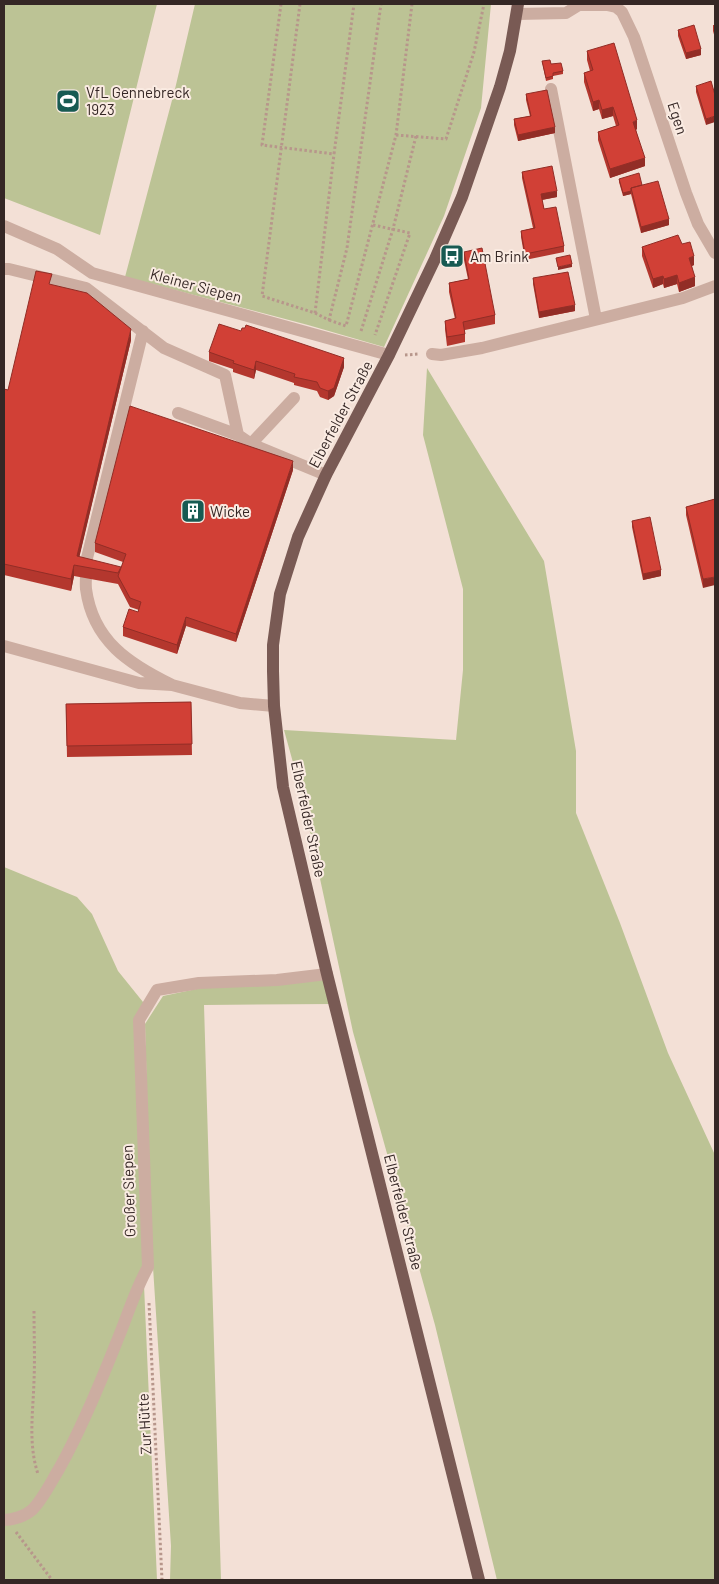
<svg xmlns="http://www.w3.org/2000/svg" width="719" height="1584" viewBox="0 0 719 1584" font-family="Barlow,sans-serif">
<style>
.green{fill:#bcc395}
.lines{fill:none;stroke-linecap:round;stroke-linejoin:round}
.path{stroke:#b7968b;stroke-width:3;stroke-dasharray:2.5 2.5;stroke-linecap:butt}
.minor{stroke:#ccada1;stroke-width:12}
.major{stroke:#795a54;stroke-width:12}
.wall{fill:#b4372e}
.shaded-wall{fill:#922d26}
.building{fill:#d14036;stroke:#922d26}
.labels{text-anchor:middle;dominant-baseline:central;stroke-width:4;stroke-linejoin:round;paint-order:stroke}
.poi-label{font-size:15px;fill:#352725;stroke:#faebe2;text-anchor:start}
.street-label{font-size:15px;fill:#352725;stroke:#faebe2}
</style>
<rect width="100%" height="100%" fill="#f3e0d6"/>
<path class="green" d="M4 4H157L100 235 4 198Z
M195 4H491L481 108 444 216 384 347 308 325 125 277 175 89Z
M427 368 544 561 576 751V813L620 923 668 1053 715 1155V1580H497L435 1325 353 1032 302 795 284 730 456 740 463 670V589L423 435Z
M4 867 77 897 92 914 118 971 143 1002 144 1285 157 1580H4Z
M324 979 332 1004 204 1005 221 1580H170L171 1546 151 1236 145 1024 163 996 201 988Z"/>
<g class="lines">
<path class="path" d="M281 4 262 145 334 154 354 4
M300 4 262 296 315 313 334 154
M396 135 446 139 474 52 484 4
M373 225 410 233 375 335
M315 313 329 320 347 248 381 4
M329 320 346 326 396 135 412 4
M361 331 393 229 416 136
M405 355 419 354
M149 1303 162 1580
M34 1311C34 1334 35 1358 34 1381 33 1413 28 1444 38 1474
M16 1532 52 1580"/>
<path class="minor" d="M517 14 566 13 579 5H607L616 7 622 12 634 37 686 193 698 224 715 253
M551 89 596 319
M4 226 57 249 92 273 389 355
M4 269H9L86 288 164 348 225 375 238 435
M143 331 87 558C87 568 85 579 86 589 93 641 129 664 172 685
M432 354 441 355 482 348 683 298 715 286
M178 413 238 435 251 444 326 475
M251 444 294 398
M4 646 139 683 172 685 240 703 274 706
M4 1520C13 1520 25 1516 32 1510 43 1499 51 1482 59 1469 82 1428 100 1384 117 1341 128 1315 134 1292 148 1267L139 1020 157 990 199 983 277 980 327 974"/>
<path class="major" d="M479 1580 327 974 283 787 274 706 273 671V645L280 594 298 537 326 475 389 355 435 259 462 197 500 87 510 51 518 4"/>
</g>
<path class="wall" d="M713 25H715V38L713 31Z
M678 30 701 55 686 59 678 36Z
M587 51 637 129 636 130 645 166 610 178 598 140V132L616 126 613 116 602 119 599 109 593 111 584 82V73L590 71 587 60Z
M542 61 551 64 563 71V74L553 76V79L546 81Z
M696 86 715 95 706 125 696 92Z
M526 94 555 133 518 141 514 125V119L530 116 526 100Z
M522 172 557 197 542 200 544 209 564 246V252L525 260 521 237V231L533 228 522 178Z
M619 179 642 185 669 225 641 233 631 194 623 196 619 182Z
M682 244 694 265 692 266 695 286 679 292 677 284 664 288 663 284 653 288 642 256V247Z
M464 252 495 315V324L465 330V342L447 346 445 329V321L455 319 449 292V283L468 279 464 260Z
M533 278 575 311 539 318 533 284Z
M52 285 131 340 79 557 121 569 123 562 95 552V543L293 470 236 642 186 626 177 654 123 636V627L138 612 139 610 130 607 118 584 74 576 71 591 4 575V389L8 390Z
M209 352 344 367 334 396 328 400 320 397 317 391 294 385V383L256 370 254 379 233 372V369L209 361Z
M715 499 703 588 686 515V507Z
M632 521 661 576 643 580 632 527Z
M191 702 192 755 67 757 66 704Z"/>
<path class="shaded-wall" d="M701 49V55L686 59V53Z
M599 100V109L593 111V102Z
M613 107V116L602 119V110Z
M715 116V122L706 125V119Z
M637 120V129L633 131V122Z
M555 127V133L518 141V135Z
M645 158V166L610 178V169Z
M557 191V197L541 200V194Z
M631 191V194L623 196V193Z
M669 219V225L641 233V227Z
M694 256V265L689 267V258Z
M572 264V267L558 270V267Z
M677 275V284L664 288V279Z
M663 276V284L653 288V279Z
M695 277V286L679 292V283Z
M575 305V311L539 318V312Z
M131 329V340L77 567V556Z
M344 358V367L334 396 328 400V391Z
M256 361V370L254 379V370Z
M293 461V470L236 642V634Z
M74 565V576L71 591V579Z
M661 570V576L643 580V574Z
M715 577V585L703 588V579Z
M186 617V626L177 654V645Z"/>
<path class="building" d="M694 25 701 49 686 53 678 30Z
M614 43 637 120 633 122 645 158 610 169 598 132 619 125 613 107 602 110 599 100 593 102 584 73 593 70 587 51Z
M550 60 551 64 561 63 563 71 553 73V76L546 78 542 61Z
M711 81 715 95V116L706 119 696 86Z
M547 90 555 127 518 135 514 119 531 116 526 94Z
M552 166 557 191 541 194 544 209 556 207 564 246 525 254 521 231 535 228 522 172Z
M639 173 642 185 631 188V191L623 193 619 179Z
M658 181 669 219 641 227 631 188Z
M678 235 682 244 690 242 694 256 689 258 695 277 679 283 677 275 664 279 663 276 653 279 642 247Z
M482 248 495 315 463 322 465 334 447 337 445 321 456 318 449 283 469 279 464 252Z
M570 255 572 264 558 267 556 258Z
M36 271 52 274 49 284 87 293 131 329 77 556 121 567 118 573 74 565 71 579 4 564V389L8 390Z
M568 272 575 305 539 312 533 278Z
M219 324 241 331 242 328H245L246 325 344 358 334 388 328 391 320 388 317 382 294 377 295 374 256 361 254 370 233 363 234 361 209 352Z
M130 406 293 461 236 634 186 617 177 645 123 627 129 609 138 612 141 602 130 598 118 576 126 554 95 543Z
M715 499V577L703 579 686 507Z
M650 517 661 570 643 574 632 521Z
M191 702 192 744 67 746 66 704Z"/>
<defs>
<g id="stadium-square" transform="scale(1.25)"><rect x="-9" y="-9" width="18" height="18" rx="4" fill="#175a52" stroke="#faebe2"/><path d="M0-5a6.5 5 0 1 0 0 10a6.5 5 0 1 0 0-10ZM-3.5-1.8h7v3.6h-7Z" fill="#fff"/></g>
<g id="bus-square" transform="scale(1.25)"><rect x="-9" y="-9" width="18" height="18" rx="4" fill="#175a52" stroke="#faebe2"/><path d="M-5-6H5V4H4V6H2V4H-2V6H-4V4H-5ZM-3.5-4V0h7V-4ZM-3.5 1.2v1.5H-2V1.2ZM2 1.2v1.5H3.5V1.2Z" fill="#fff"/></g>
<g id="building-square" transform="scale(1.25)"><rect x="-9" y="-9" width="18" height="18" rx="4" fill="#175a52" stroke="#faebe2"/><path d="M-4-6H4V6H1V3H-1V6H-4ZM-2.5-4.3h1.7v1.8h-1.7ZM.8-4.3h1.7v1.8H.8ZM-2.5-1h1.7V.8h-1.7ZM.8-1h1.7V.8H.8Z" fill="#fff"/></g>
</defs>
<g fill-rule="evenodd">
<use href="#stadium-square" x="68" y="101"/>
<use href="#bus-square" x="452" y="256"/>
<use href="#building-square" x="193" y="511"/>
</g>
<g class="labels">
<g class="poi-label">
<text x="86" y="92">VfL Gennebreck<tspan x="86" dy="17">1923</tspan></text>
<text x="470" y="256">Am Brink</text>
<text x="210" y="511">Wicke</text>
</g>
<g class="street-label">
<text transform="translate(678 118) rotate(72)">Egen</text>
<text transform="translate(196 285) rotate(15)">Kleiner Siepen</text>
<text transform="translate(340 414) rotate(-62)">Elberfelder Straße</text>
<text transform="translate(309 819) rotate(78)">Elberfelder Straße</text>
<text transform="translate(128 1191) rotate(-92)">Großer Siepen</text>
<text transform="translate(404 1212) rotate(76)">Elberfelder Straße</text>
<text transform="translate(144 1424) rotate(-93)">Zur Hütte</text>
</g>
</g>
<rect width="719" height="1584" fill="none" stroke="#352725" stroke-width="10"/>
</svg>
